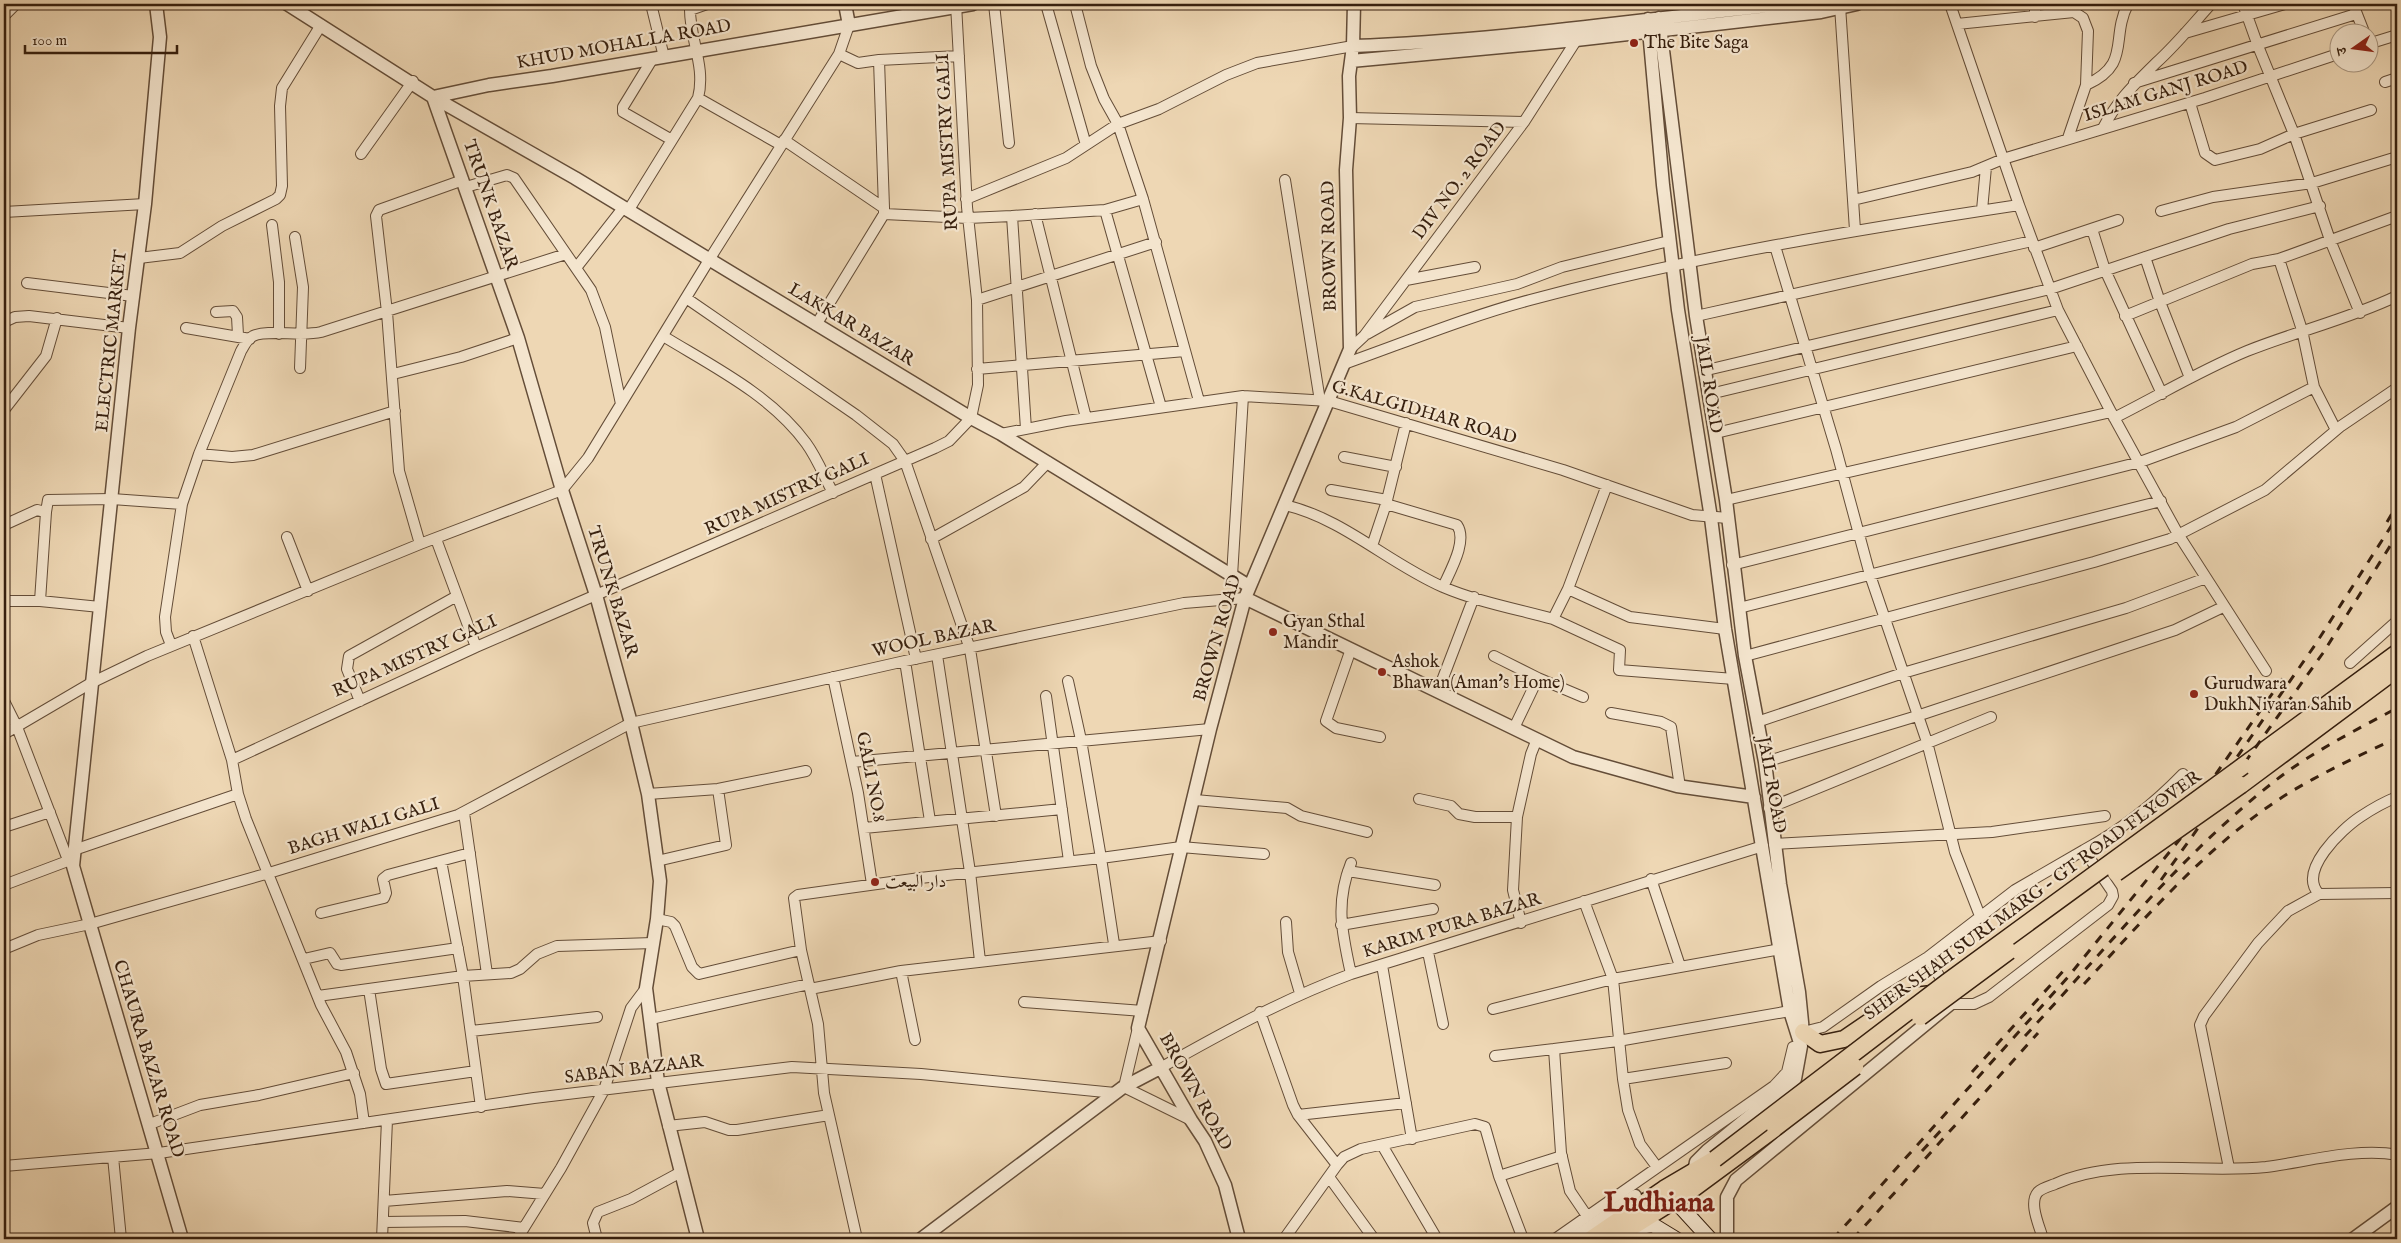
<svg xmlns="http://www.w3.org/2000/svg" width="2401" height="1243" viewBox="0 0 2401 1243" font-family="'IM FELL English',Amiri,'Noto Serif Devanagari',serif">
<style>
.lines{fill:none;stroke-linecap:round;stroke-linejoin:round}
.minor-casing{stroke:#644d38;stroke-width:12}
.tertiary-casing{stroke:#644d38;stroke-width:15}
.secondary-casing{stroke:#361f0e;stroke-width:16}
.primary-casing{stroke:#361f0e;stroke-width:19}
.minor{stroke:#f4e5ce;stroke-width:10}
.tertiary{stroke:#f4e5ce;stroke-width:12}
.secondary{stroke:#f4e5ce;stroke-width:14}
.primary{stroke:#eed7b4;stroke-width:16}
.rail{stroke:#361f0e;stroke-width:3;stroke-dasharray:9 9;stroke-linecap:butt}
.primary-bridge-casing{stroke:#361f0e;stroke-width:19;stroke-linecap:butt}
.primary-bridge{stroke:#eed7b4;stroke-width:16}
.poi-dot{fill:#8f2418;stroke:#f4e5ce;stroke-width:2}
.labels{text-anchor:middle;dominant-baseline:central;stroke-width:4.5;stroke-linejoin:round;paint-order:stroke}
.poi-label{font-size:18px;fill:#361f0e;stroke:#f4e5ce;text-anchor:start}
.street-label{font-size:18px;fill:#361f0e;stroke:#f4e5ce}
.town-label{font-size:28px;font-weight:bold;fill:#7a1f14;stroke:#f4e5ce}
</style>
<rect width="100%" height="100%" fill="#eed7b4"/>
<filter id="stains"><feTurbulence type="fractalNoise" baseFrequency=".004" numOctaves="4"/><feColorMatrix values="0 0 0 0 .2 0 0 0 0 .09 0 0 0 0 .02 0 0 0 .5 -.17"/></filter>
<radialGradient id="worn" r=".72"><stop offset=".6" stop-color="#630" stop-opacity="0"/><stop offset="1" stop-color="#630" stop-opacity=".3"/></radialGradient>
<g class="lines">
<g class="minor-casing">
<path id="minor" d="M651 4 664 57
M994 4 1009 143
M1046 4 1086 145
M1075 4 1091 66 1104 99 1118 124 1143 199 1199 401
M2035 4V17
M2243 4 2258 46 2294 134 2330 240 2360 313
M2353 4 2364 32
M1840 6 1855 230
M4 16 16 4
M1957 24 2074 12 2083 18 2088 31 2086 85 2068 138
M2185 33 2285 4
M2368 44 2397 35
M653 58 623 107V112L672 140
M879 60 959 56
M2385 82 2397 78
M2134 83 2356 14
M2086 85C2132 64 2110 39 2128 4
M698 98 781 145
M2190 103 2205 153 2215 160 2260 149 2294 134 2371 110
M1350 118 1524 122
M2103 128C2119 98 2133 86 2156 63 2176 45 2193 24 2211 4
M784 140 884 208 879 60 858 63 839 54
M361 154 413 81
M1285 180 1320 401
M466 187 507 175 514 178 591 290 605 327 621 404
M966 199 1066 158 1118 124 1159 109 1226 75 1257 63 1353 46
M1853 200 1972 172 2003 159 2205 98 2338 54
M2019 205 2058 310 2111 412 2178 534 2266 671
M1105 210 1161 407
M1982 210 1986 167
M628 211 698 98C706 67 690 40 690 10L707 4
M2161 211 2213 197 2312 183 2397 157
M4 212 145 204
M884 214 968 218 1012 216 1105 210 1143 199
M1035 214 1086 418
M1012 216 1026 429
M272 225 279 282V334
M2092 229 2105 270 2162 394
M295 237 303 287 300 368
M1775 246 1836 449 1870 575 1927 742 1955 852 1980 916
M2034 248 2118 220
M2145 257 2160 302 2190 378
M139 258 180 253 222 226 276 199 280 195 282 186 280 106 282 88 321 25
M2279 259 2302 330 2314 387 2336 430
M576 268 623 208
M1406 280 1475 267
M27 283 133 296
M686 298 856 415 893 444 905 461 970 649 996 816
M977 300 1156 242
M216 312 233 311 237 317 238 335
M1696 316 2032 241
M2125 316 2252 264 2279 259 2397 216
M4 322 15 317 29 316 129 328
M816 325 884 214V208
M186 328 250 339
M1367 334 1415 307 1517 284 1562 267 1669 241
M663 336C712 366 771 395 806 443 817 458 824 476 833 493
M1350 349 1364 336 1524 122 1579 36
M1344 364C1406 342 1467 317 1530 300 1690 257 1854 230 2019 205L1950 4
M977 369 1185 351
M1707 370 2050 289 2229 229 2320 206
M393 374 461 357 518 338
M1710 394 2058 310
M4 410 46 356 57 318
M2114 418C2158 396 2201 370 2247 351 2297 331 2349 319 2397 296
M1716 433 2077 346
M1001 434 1066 421 1243 396 1329 401 1563 470 1692 515 1728 518
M199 454 232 457 253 455 395 411
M1344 457 1396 467
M875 474 916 659
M1607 485 1568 589 1630 617 1725 629
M1331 490 1387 500
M1726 500 2111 412
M1386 504 1457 525C1468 541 1450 571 1443 587
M1285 505C1344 519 1388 563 1443 587 1478 602 1517 609 1553 619
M46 512 48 500 112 499 182 504
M4 525 37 510 46 512 40 601
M287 537 308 591
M436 539 476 647
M931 539 1024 487 1048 462
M420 544 399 471 387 312 376 216 379 210 463 180
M1372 546 1386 504 1406 423
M1732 565 2140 462 2236 427 2314 387
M1232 576 1243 396
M1568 589 1553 619 1620 650 1619 670 1734 679
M4 601H40L100 607
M1739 608 2161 501
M193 636 232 760 238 794 246 819 321 1005 346 1052 360 1094 364 1123
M171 645 166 632 165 617 182 504 199 454 241 351C244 346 247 339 253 336 268 329 301 337 321 332L566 254
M1351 649 1326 721 1336 728 1380 737
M937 655 970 872 980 961
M1494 656 1538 678 1514 728
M1745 656 2094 562 2170 539 2265 490 2341 426 2397 388
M905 661 930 821
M2350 663 2397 621
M833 677 858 793 872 884
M1538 678 1583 697
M1438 691 1474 597
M1046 696 1069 861
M4 701 17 727 68 860
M360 701 347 669 349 656 457 596
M1611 713 1661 722 1671 727 1680 787
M1757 722 1903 673 2126 608 2206 578
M4 734 91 683 147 656 420 544 562 490 588 458 709 260 839 54 849 25
M232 760 476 647 935 448 949 441 971 418 978 385 977 300 967 207 956 4
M852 762 1210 729
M1765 762 1917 716 2175 630 2223 607
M648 794 718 789 806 771
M2397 797C2384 802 2372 809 2360 817 2342 829 2297 871 2319 894L2397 893
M1419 799 1451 806 1459 814 1475 817H1517L1531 754 1537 739
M1195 800 1287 808 1301 816 1367 832
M1769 808 1991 717
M464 813 487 974
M1517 817 1513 890 1521 923
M4 827 50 812
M864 828 1062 809
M1774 844 1992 832 2105 816
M74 850 238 794
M2084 850C2123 829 2153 805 2183 774
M441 861 463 976 481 1107
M657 861 726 845 718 789
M1348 871 1435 885
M1651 879 1680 966
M4 885 73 859
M1584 901 1613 979 1623 1079 1628 1110 1640 1144 1657 1167
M321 913 384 898 386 893 383 879 388 875 470 853
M657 919 671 922 675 926 692 967 699 974 801 950
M1286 922 1288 952 1300 993
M1341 925 1433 909
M1114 944 1101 858 1181 847 1264 854
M4 949 38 935 90 924 269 873 458 815 631 723 905 661 1184 603 1245 598
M1428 952 1443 1024
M1928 957 1947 989
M304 959 330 953 337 964 341 965 458 948
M1382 965 1412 1139
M901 971 915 1040
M1351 974C1342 933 1335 903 1351 863
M369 989 381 1069 386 1084 476 1071
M810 989 901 971 1161 941
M318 996 463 976 511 973 520 969 537 954 557 946 653 943
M1024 1002 1143 1011
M1493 1009 1613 979 1781 949
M1260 1012 1293 1105 1298 1115 1337 1165
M651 1019 809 984
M1138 1028 1124 1087 1191 1120
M471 1031 597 1017
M1803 1032 1823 1027 1881 986 1928 957 2015 890 2084 850 2112 891 2113 896 2108 905 1989 997 1974 1004H1950
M1495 1056 1554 1049
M1162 1067C1224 1032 1284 999 1351 974L1763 846
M1623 1079 1726 1063
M1298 1115 1406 1103
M150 1124 200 1105 259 1095 354 1073
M668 1126 705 1122 729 1130H737L829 1115
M1382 1145 1437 1239
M113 1157 121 1239
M4 1166 159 1153 534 1098 792 1067 921 1074 1115 1093
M2229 1168 2200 1025 2204 1016 2258 943 2288 911 2319 894
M1499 1176 1562 1156
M1329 1177 1374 1239
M384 1201 507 1191 545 1194
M1587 1216 1570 1191 1561 1153 1554 1049 1618 1041 1790 1011
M383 1222 465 1221 524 1228
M382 1239 387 1120
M517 1239 561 1168 604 1090 631 1008 646 988
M597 1239 593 1223 598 1212 631 1199 681 1172
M857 1239 824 1093 818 1024 801 950 794 898 798 895 920 878 1101 858 1081 740 1068 681
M1284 1239 1337 1165 1344 1157 1361 1149 1475 1124 1485 1127 1499 1176 1523 1239
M1555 1239 1774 1086 1787 1072 1793 1047 1801 1046
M2043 1239C2040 1227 2028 1203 2038 1192 2042 1188 2050 1186 2055 1184 2118 1156 2198 1174 2266 1167 2305 1162 2359 1147 2397 1155"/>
</g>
<g class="tertiary-casing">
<path id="tertiary" d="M156 4 160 37 145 204 129 328 73 866 182 1239
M287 4 433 97 575 178 971 418 1001 434 1249 586
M845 4 849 25
M1659 18 1696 316 1726 500 1745 656 1765 762 1780 884 1799 992 1803 1032
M1648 19 1663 185 1678 310 1711 518 1725 629 1790 1011 1801 1046 1795 1079 1707 1151 1696 1162 1694 1172
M1353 46C1498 41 1643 19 1788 4
M1351 61 1576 40 1821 12 1857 4
M433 97 518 338 562 490 596 595 631 723 648 794 660 881 657 919 646 988 658 1082 698 1239
M433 97 489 85 552 76 973 4
M1245 598 1573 757 1677 786 1754 797
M921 1239 1122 1088 1162 1067
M1239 1239 1225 1185 1205 1141 1191 1120 1138 1028 1210 729 1245 598 1350 349 1346 170 1350 118 1349 76 1353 46 1354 4
M1573 1239 1635 1196
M1727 1239V1197L1736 1180 1950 1004V1001
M2353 1239 2397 1207"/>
</g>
<g class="secondary-casing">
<path id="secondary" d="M1668 1193 1710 1239
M1631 1228 1653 1225 1676 1239"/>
</g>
<g class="primary-casing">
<path id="primary" d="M2243 766 2397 653
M2241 785 2397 669
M1803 1032 1820 1044 1844 1039 1906 997 1932 994
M1591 1239 1664 1189 1715 1159
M1613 1239 1694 1188 1774 1129"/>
</g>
<use href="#minor" class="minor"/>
<use href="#tertiary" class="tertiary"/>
<use href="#secondary" class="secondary"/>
<use href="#primary" class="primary"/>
<path class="rail" d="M2387 522 2397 505
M2164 848 2286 674
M2161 880 2323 653 2397 535
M2084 984C2148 915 2212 840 2292 791 2326 771 2362 754 2397 738
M2025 1036C2107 948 2184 851 2280 777 2316 750 2358 729 2397 708
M1972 1072 2066 968
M1922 1151 1945 1126
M1833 1239 2068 977 2180 839 2315 645 2397 517
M1853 1239 2038 1033"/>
<g class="primary-bridge-casing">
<path id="primary-bridge" d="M2116 873 2241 785
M1920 1017 2009 951
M1775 1128 1855 1067
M1715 1159 1947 982 2243 766"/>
</g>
<use href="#primary-bridge" class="primary-bridge"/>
</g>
<g class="poi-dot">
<circle cx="1634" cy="43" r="5"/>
<circle cx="1273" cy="632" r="5"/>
<circle cx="1382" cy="672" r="5"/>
<circle cx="2194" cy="694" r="5"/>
<circle cx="875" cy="882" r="5"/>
</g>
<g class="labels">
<g class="poi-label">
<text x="1644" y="43">The Bite Saga</text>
<text x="1283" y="622">Gyan Sthal<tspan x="1283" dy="21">Mandir</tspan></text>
<text x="1392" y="662">Ashok<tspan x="1392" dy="21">Bhawan(Aman's Home)</tspan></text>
<text x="2204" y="684">Gurudwara<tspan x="2204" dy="21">DukhNivaran Sahib</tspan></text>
<text x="885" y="882">دار البیعت</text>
</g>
<g class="street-label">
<text transform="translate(624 45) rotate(-10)">KHUD MOHALLA ROAD</text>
<text transform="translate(2166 92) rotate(-17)">ISLAM GANJ ROAD</text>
<text transform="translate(948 142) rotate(-93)">RUPA MISTRY GALI</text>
<text transform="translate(1460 181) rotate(-53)">DIV NO. 2 ROAD</text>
<text transform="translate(490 205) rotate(71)">TRUNK BAZAR</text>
<text transform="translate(1330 246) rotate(-91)">BROWN ROAD</text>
<text transform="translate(851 325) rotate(31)">LAKKAR BAZAR</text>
<text transform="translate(112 341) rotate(-84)">ELECTRIC MARKET</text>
<text transform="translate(1708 385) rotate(81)">JAIL ROAD</text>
<text transform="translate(1424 413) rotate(16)">G.KALGIDHAR ROAD</text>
<text transform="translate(787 495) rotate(-24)">RUPA MISTRY GALI</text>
<text transform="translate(612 592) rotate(73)">TRUNK BAZAR</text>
<text transform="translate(1218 638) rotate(-74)">BROWN ROAD</text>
<text transform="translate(934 639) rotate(-12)">WOOL BAZAR</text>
<text transform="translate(415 657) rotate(-24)">RUPA MISTRY GALI</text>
<text transform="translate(870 777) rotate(79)">GALI NO.8</text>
<text transform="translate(1771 785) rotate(80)">JAIL ROAD</text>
<text transform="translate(364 827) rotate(-17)">BAGH WALI GALI</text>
<text transform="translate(2033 896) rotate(-36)">SHER SHAH SURI MARG - GT ROAD FLYOVER</text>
<text transform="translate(1452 926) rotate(-17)">KARIM PURA BAZAR</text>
<text transform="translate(148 1059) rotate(73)">CHAURA BAZAR ROAD</text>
<text transform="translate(634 1070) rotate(-7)">SABAN BAZAAR</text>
<text transform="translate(1195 1092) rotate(61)">BROWN ROAD</text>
</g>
<g class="town-label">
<text x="1659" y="1203">Ludhiana</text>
</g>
</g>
<rect width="2401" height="1243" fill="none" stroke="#eed7b4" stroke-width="20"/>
<rect x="5" y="5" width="2391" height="1233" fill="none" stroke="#361f0e" stroke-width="2.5"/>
<rect x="10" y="10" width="2381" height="1223" fill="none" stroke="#361f0e"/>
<g transform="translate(2354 48) rotate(256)"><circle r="24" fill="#f4e5ce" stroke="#a89681"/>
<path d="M0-4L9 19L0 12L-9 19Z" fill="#8f2418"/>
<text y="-8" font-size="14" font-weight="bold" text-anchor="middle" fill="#361f0e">उ</text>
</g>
<path d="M25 45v8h152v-8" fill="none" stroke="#361f0e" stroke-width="2.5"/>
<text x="32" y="45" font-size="15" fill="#361f0e" stroke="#f4e5ce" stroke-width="4" paint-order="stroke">100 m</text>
<rect width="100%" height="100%" filter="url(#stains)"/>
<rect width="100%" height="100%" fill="url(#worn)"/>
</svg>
